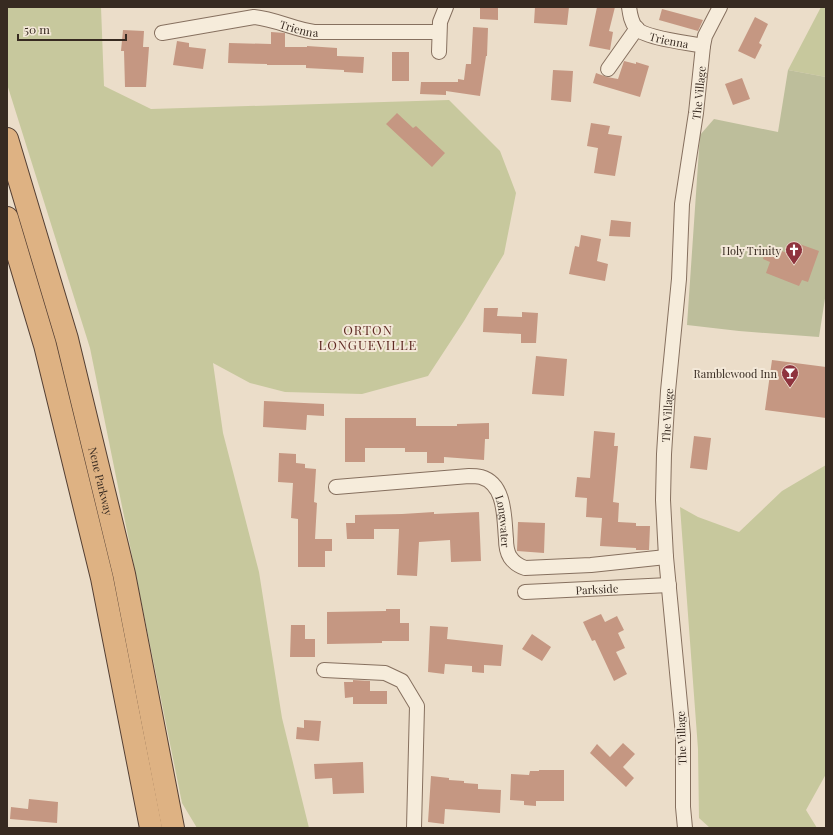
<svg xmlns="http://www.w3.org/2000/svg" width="833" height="835" viewBox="0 0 833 835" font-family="'Playfair Display',serif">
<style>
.green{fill:#c7c89d}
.cemetery{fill:#bdbe9b}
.building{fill:#c59782}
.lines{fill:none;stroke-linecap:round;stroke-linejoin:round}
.minor-casing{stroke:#86705f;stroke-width:16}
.trunk-casing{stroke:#543f33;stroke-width:24}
.minor{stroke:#f6ecdb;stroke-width:14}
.trunk{stroke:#deb283;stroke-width:22}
.labels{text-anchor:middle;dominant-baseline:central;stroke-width:4;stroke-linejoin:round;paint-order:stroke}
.street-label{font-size:11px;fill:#372a21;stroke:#f3e8d8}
.poi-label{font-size:11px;fill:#372a21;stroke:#f3e8d8;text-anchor:end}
.quarter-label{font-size:13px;letter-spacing:1px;fill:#602b24;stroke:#f3e8d8}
</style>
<rect width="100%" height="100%" fill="#ebddc9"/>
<path class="green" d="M7 7H101L104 86 151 109 449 100 500 151 516 193 504 254 464 321 428 376 362 394 285 392 250 383 213 363 223 433 259 572 282 718 309 828H197L182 803 90 348 7 84Z
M821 7H826V77L788 70Z
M826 465V774L806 810 817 828H710L699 818 698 749 680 507 698 517 739 532 782 491Z"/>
<path class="cemetery" d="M788 70 826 77V292L819 337 739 331 687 325 700 135 714 119 778 132Z"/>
<path class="building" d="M480 7H498V20L480 19Z
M535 7H569L567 25 534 23Z
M597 7H615L609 31 613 32 610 50 589 46Z
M662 9 703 20 698 31 659 20Z
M755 17 768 24 759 43 762 45 755 59 738 51Z
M473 27 488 28 487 56H486L480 96 446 91V95L420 94 421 82H458V79L464 80 466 64H471Z
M123 30 144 31 143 47H149L146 87H125L124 51H121Z
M271 32 285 33V47H307V46L337 48V56L364 57 363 73 344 72V70L306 68V65H267V64L228 63 229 43 271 44Z
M177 41 189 43V47L206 49 203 69 173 65Z
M392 52H409V81H392Z
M624 61 636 64V62L649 66 640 97 593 83 596 73 607 77 618 79Z
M553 70 573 71 571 102 551 100Z
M742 78 750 99 733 105 725 84Z
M397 113 413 128 416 126 445 153 432 167 386 124Z
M591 123 610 126 608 134 622 136 615 176 594 173 598 148 587 146Z
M611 220 631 222 630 237 609 236Z
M581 235 601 239 597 261 608 264 605 281 569 274 575 246 579 247Z
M794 242 819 251 808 282 802 280 799 286 766 273 770 262 763 259 767 246 790 254Z
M484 308H498L497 316 522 317V312L538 313 536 343H521V334L483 332Z
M536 356 567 359 564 396 532 394Z
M772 360 826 367V418L765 410Z
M264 401 324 404V416L307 415 306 430 263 427Z
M345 418H416V426H457V424L489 423V439H485L484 460 444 457V463H427V452H405V448H365V462H345Z
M594 431 615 433 614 446H618L613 502 619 503 618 522 636 523V526H650L649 550H636V548L600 546 602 518 586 517 587 498 575 497 577 477 590 478Z
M694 436 711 438 707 470 690 468Z
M279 453 296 454V463L305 464V468L316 469 314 502 317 503 315 539H332V551H325V567H298V519L291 518 293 483 278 482Z
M434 512V514L479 512 481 561 451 562 450 540 419 542 417 576 397 575 399 529H374V539H347L346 523H355V515L402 514Z
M518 522 545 523 544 553 517 551Z
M386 609H400V623H409V641H382V643L327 644V612L386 611Z
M601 614 605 622 617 616 624 630 618 633 625 648 616 652 627 674 614 681 595 640 592 641 583 622Z
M291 625H305V639H315V657H290Z
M430 626 448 627 447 639 503 645 501 666 484 665V673L472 672V666L445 664 444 674 428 672Z
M532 634 551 647 542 661 522 649Z
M353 680 370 681V691H387V704H353V697L345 698 344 682H353Z
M304 720 321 721 319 741 296 739 297 727 304 728Z
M623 743 635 754 623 767 634 778 626 787 590 753 597 744 610 757Z
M363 762 364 793 333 794 332 778 315 779 314 764Z
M539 770H564V801H536V806L524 805V801L510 800 511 774 529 775 530 771H539Z
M431 776 449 778V780L464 781V783L478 784V789L501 790 500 813 445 809 444 824 428 822Z
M29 799 58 802 57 823 10 819 11 807 28 809Z"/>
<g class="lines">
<g class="minor-casing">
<g id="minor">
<path id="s1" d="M629 7C630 14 631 22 636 28 644 38 689 43 703 46"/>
<path id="s2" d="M162 33 254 17C275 19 293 29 314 32H439"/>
<path d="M439 52 440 22 446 7"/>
<path d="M608 69 637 28"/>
<path id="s3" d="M336 487 469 476C472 476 477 476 481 477 506 484 504 519 506 539 506 545 507 552 510 557 514 563 519 566 525 568L591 565 666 557"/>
<path id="s4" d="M525 592 669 585"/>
<path d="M324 670 385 673 402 681 417 706 414 828"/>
<path id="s5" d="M685 828 683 807V735L666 557 663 500 664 454 668 391 679 279 682 204 696 113 703 46 705 36 720 7"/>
</g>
</g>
<g class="trunk-casing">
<g id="trunk">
<path id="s6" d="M7 139 67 339 124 574 173 828"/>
<path d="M7 218 45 345 102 578 151 828"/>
</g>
</g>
<use href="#minor" class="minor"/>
<use href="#trunk" class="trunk"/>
</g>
<defs>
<g id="church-pin" transform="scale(0.9)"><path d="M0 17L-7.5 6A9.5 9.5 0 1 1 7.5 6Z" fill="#8f343e" stroke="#f3e8d8"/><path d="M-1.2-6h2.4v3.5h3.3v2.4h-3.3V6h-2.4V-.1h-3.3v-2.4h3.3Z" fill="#fff"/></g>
<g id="bar-pin" transform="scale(0.9)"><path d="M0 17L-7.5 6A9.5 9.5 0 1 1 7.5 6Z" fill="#8f343e" stroke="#f3e8d8"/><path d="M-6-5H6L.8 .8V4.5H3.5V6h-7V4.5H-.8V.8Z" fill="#fff"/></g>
</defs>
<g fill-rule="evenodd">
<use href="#church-pin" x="794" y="250"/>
<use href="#bar-pin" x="790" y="373"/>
</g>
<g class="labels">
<g class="street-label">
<text stroke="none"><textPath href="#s2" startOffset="140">Trienna</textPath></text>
<text stroke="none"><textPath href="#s1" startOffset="58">Trienna</textPath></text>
<text stroke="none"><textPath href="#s5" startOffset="738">The Village</textPath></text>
<text stroke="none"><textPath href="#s5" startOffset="414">The Village</textPath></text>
<text stroke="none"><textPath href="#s6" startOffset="355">Nene Parkway</textPath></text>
<text stroke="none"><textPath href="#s3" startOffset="199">Longwater</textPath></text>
<text stroke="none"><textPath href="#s4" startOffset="72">Parkside</textPath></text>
<text transform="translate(681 738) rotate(-92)">The Village</text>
</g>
<g class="poi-label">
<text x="781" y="250">Holy Trinity</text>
<text x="777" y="373">Ramblewood Inn</text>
</g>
<g class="quarter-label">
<text x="368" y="329">ORTON<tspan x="368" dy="15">LONGUEVILLE</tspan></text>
</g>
</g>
<rect width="833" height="835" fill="none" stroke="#372a21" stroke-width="16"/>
<path d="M18 34v6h108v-6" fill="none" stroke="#372a21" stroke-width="2"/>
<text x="24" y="34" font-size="12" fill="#372a21" stroke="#f3e8d8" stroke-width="3" paint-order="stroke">50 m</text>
</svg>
